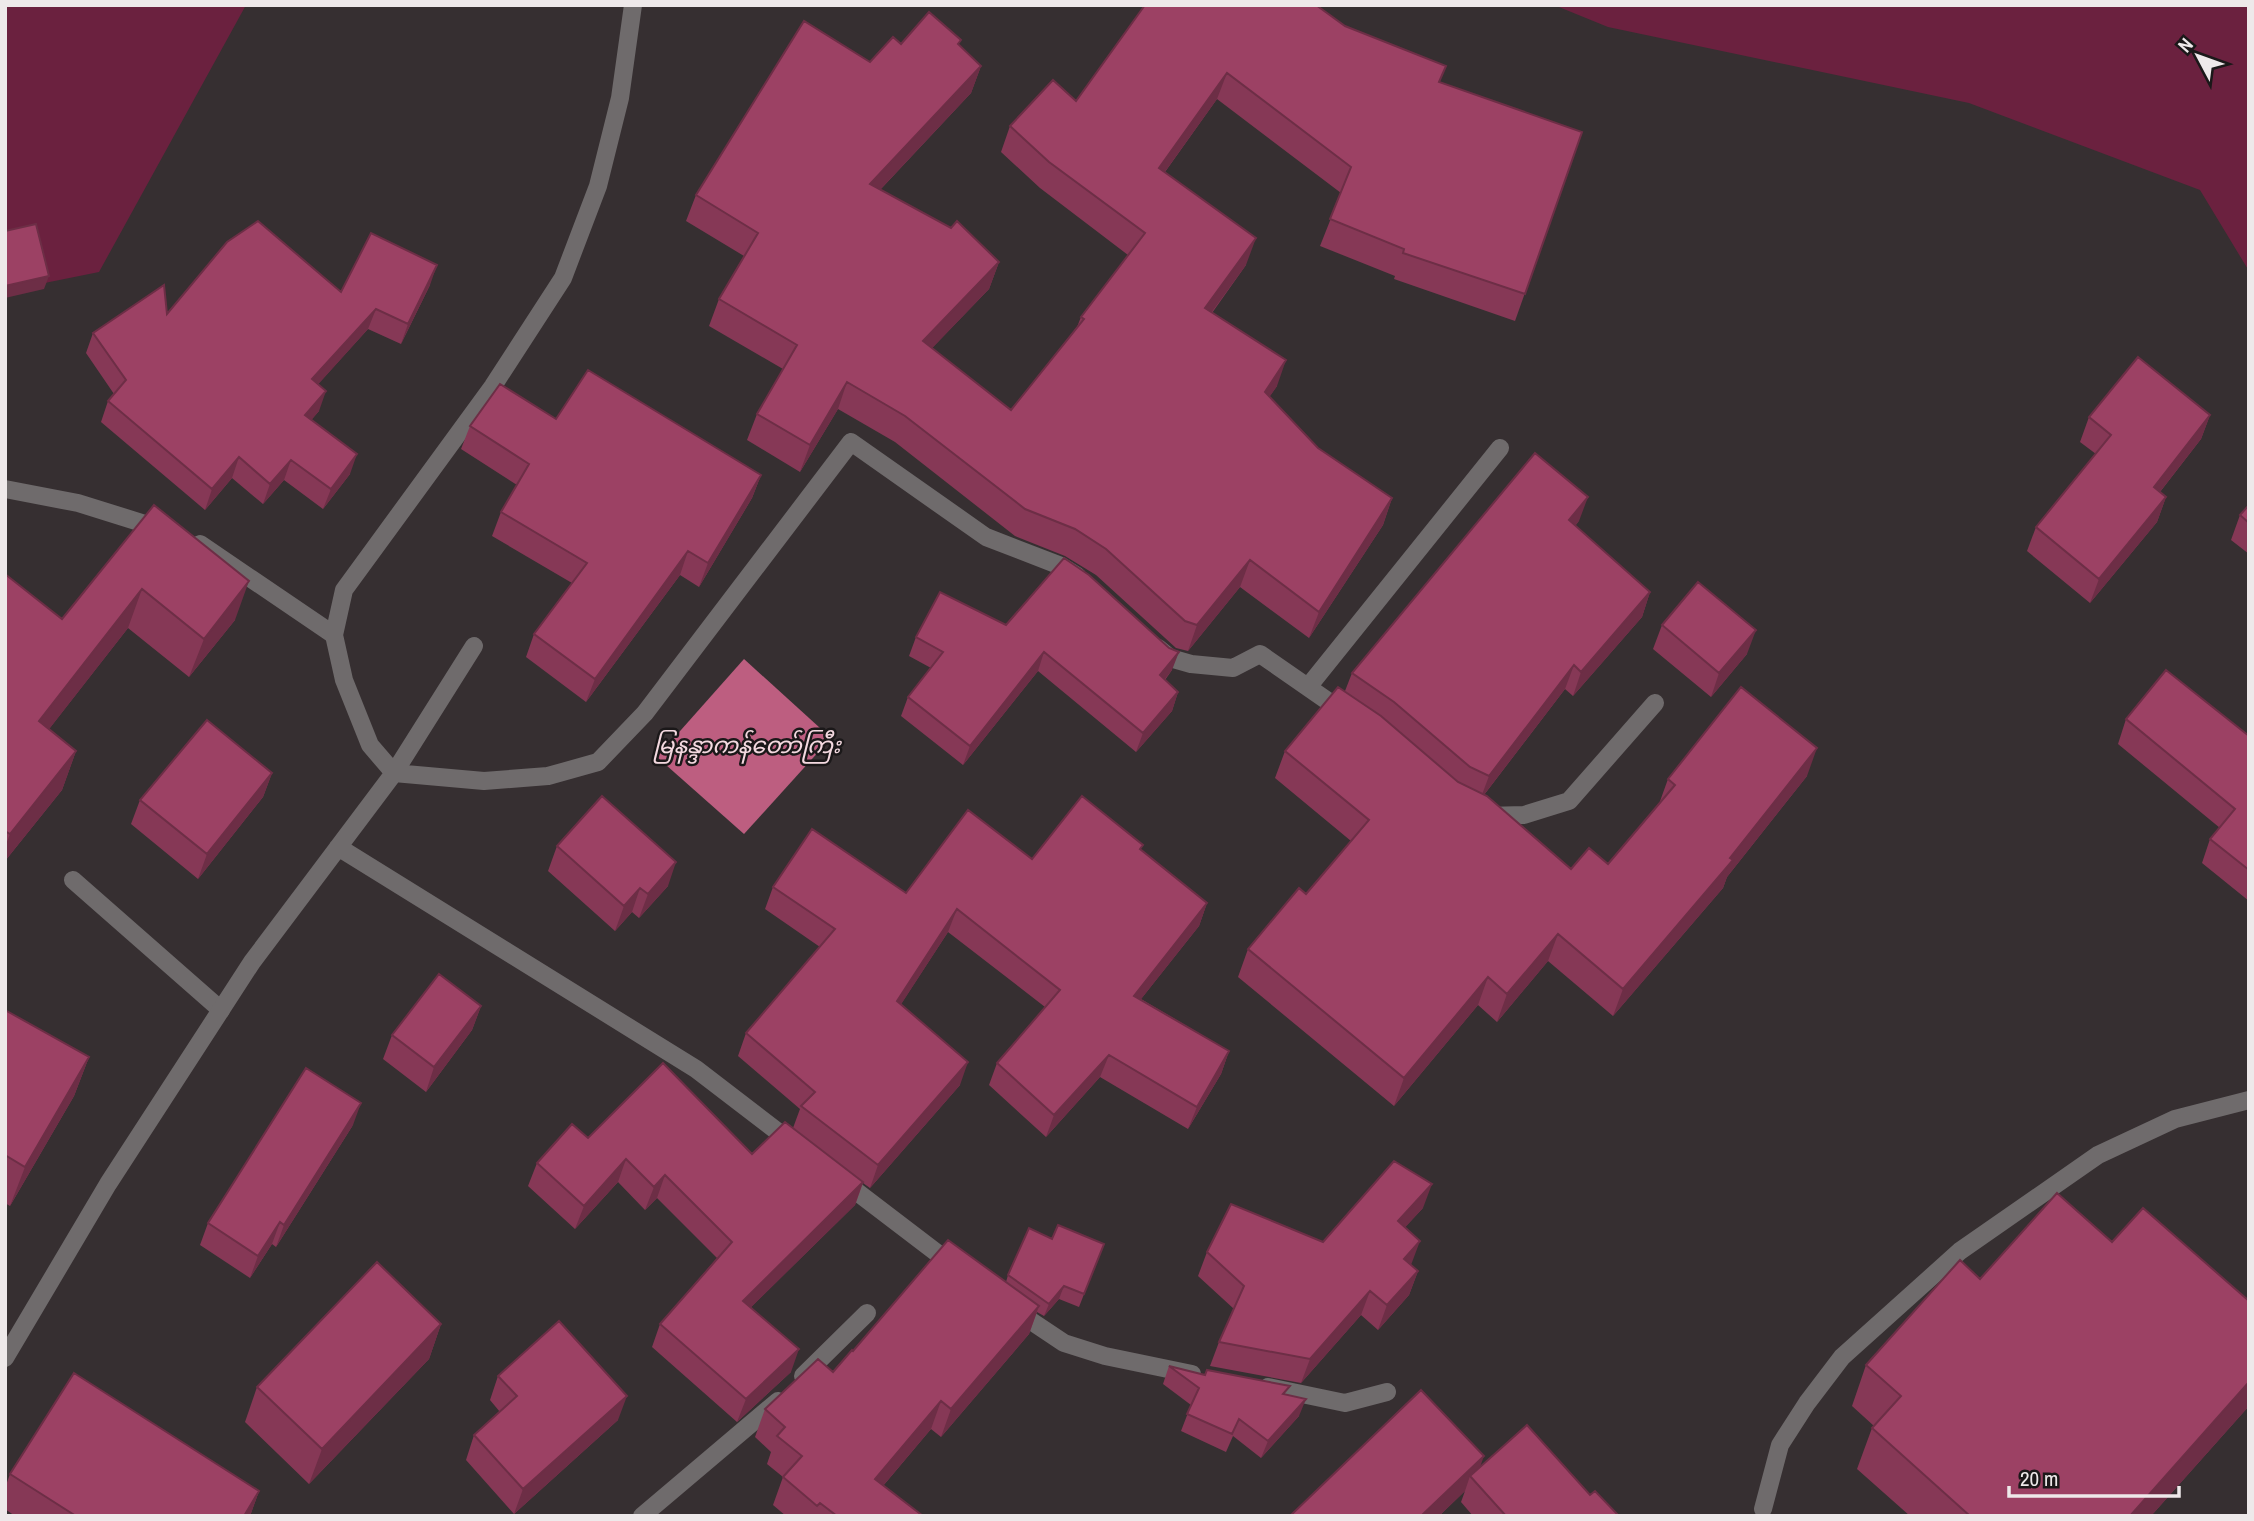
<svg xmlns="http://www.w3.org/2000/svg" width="2254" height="1521" viewBox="0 0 2254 1521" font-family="'Archivo Narrow','Noto Sans Myanmar',sans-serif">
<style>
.green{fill:#6b213f}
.water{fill:#bd5e80}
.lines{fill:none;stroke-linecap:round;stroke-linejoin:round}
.lane{stroke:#6f6b6c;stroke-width:18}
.street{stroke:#6f6b6c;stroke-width:18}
.wall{fill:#863856}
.shaded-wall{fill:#6d2e46}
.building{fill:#9c4164;stroke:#6d2e46;stroke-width:2}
.labels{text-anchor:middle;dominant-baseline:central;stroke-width:5;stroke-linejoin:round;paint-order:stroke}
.water-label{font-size:23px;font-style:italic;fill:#f4d9e0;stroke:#1b1819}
</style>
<rect width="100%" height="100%" fill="#362f31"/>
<path class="green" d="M5 5H246L99 272 5 291Z
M1554 5H2249V271L2200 190 1969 103 1608 27Z"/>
<path class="water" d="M744 659 831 738 744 834 657 757Z"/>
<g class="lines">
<path class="lane" d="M73 880 221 1010
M1763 1509 1780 1445 1807 1403 1842 1357 1960 1251 2098 1155 2175 1119 2249 1100"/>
<path class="street" d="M633 5 620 98 598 186 563 278 493 386 344 590 334 635 344 680 370 745 394 773 484 781 548 776 598 762 645 713 851 442 986 537 1061 566 1077 576
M5 489 78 503 161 529
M200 544 334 635
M1158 648 1170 658 1191 664 1233 668 1260 654 1345 713
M1308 687 1500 448
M1486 816 1524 815 1569 801 1655 703
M338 847 696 1069 795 1145
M840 1179 954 1266
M1013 1309 1064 1343 1105 1356 1192 1374
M5 1358 108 1184 252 962 394 773 474 646
M803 1376 867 1313
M1268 1387 1345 1403 1387 1392
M642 1516 778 1401"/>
</g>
<path class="wall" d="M1345 26 1440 83 1582 132 1515 321 1394 279 1395 276 1320 246 1341 193 1217 99 1165 172 1246 265 1212 313 1277 386 1269 397 1318 448 1392 498 1383 525 1309 638 1240 587 1188 651 1176 648 1096 575 1065 556 1015 536 895 442 838 409 800 472 747 440 757 414 783 369 709 326 719 299 744 256 686 221 696 195 870 62 901 44 960 46 981 66 971 93 880 190 999 262 989 289 932 348 1011 410 1077 327 1081 317 1128 255 1040 188 1001 152 1010 126 1076 101Z
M430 285 401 344 368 329 318 384 319 411 311 420 350 474 323 509 284 480 263 504 232 478 205 510 101 422 108 401 114 394 86 353 93 333 167 314 341 292Z
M2210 415 2201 439 2160 492 2166 497 2157 522 2090 603 2027 551 2036 527 2096 454 2080 442 2089 417Z
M556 419 761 475 752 498 699 587 680 575 586 702 526 657 534 634 572 583 492 536 501 512 517 485 461 449 470 426Z
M154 505 235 620 189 677 128 628 49 729 76 751 62 790 5 861V574L62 619Z
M2249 505V554L2231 540 2240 515Z
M1579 521 1575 526 1650 592 1642 617 1573 696 1565 689 1484 795 1571 869 1608 864 1659 804 1668 779 1807 776 1727 877 1723 888 1613 1016 1548 961 1497 1022 1478 1005 1394 1106 1238 977 1248 949 1306 894 1351 841 1275 778 1285 751 1345 691 1352 673Z
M1006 625 1172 670 1165 680 1178 692 1172 711 1136 752 1038 671 963 765 901 716 908 697 931 668 909 656 916 637Z
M1662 625 1747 654 1711 697 1653 649Z
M2126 719 2249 736V901L2202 863 2210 839 2220 828 2118 744Z
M272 773 263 797 198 879 131 824 140 800Z
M557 846 668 886 639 918 632 912 615 931 548 871Z
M1141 850 1207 903 1199 926 1141 999 1229 1051 1221 1074 1188 1129 1100 1077 1046 1137 989 1085 997 1063 1045 1007 948 932 901 1004 960 1085 870 1188 863 1183 855 1205 751 1307 791 1372 737 1422 652 1347 660 1324 717 1258 657 1198 645 1210 618 1182 575 1229 528 1186 537 1163 588 1138 752 1154 793 1128 800 1109 738 1056 746 1033 820 947 765 909 773 887 906 893 1032 859Z
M481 1006 472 1030 426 1092 383 1059 392 1035Z
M5 1010 89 1057 74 1096 10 1206 5 1203Z
M353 1125 276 1247 272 1244 250 1278 200 1245 208 1223Z
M1423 1208 1405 1227 1411 1265 1418 1271 1409 1295 1378 1330 1361 1315 1301 1383 1210 1366 1219 1342 1234 1309 1198 1276 1207 1252 1323 1242Z
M1052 1239 1099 1256 1079 1307 1059 1299 1044 1316 1037 1312 1029 1334 941 1437 931 1429 883 1486 923 1516H786L773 1505 783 1477 767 1464 771 1452 755 1437 765 1409 833 1372 853 1351 1006 1282 1008 1275Z
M2112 1242 2249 1406 2151 1516H1910L1857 1469 1872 1428 1874 1426 1852 1406 1866 1365 1980 1279Z
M441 1324 429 1359 309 1484 245 1422 257 1387Z
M1169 1366 1287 1395 1299 1416 1261 1458 1233 1436 1226 1452 1181 1431 1191 1405 1163 1384Z
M498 1376 618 1420 514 1514 466 1460 474 1435 500 1412 490 1400Z
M1480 1467 1590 1495 1619 1516H1473L1461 1502 1465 1491 1439 1516H1290Z
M10 1474 259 1491 250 1516H15L5 1509V1488Z"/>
<path class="shaded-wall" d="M981 66 971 93 860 211 870 184Z
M1227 73 1217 99 1149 194 1159 168Z
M1256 238 1246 265 1195 335 1205 308Z
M999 262 989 289 914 367 923 341Z
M437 265 430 285 401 344 408 324Z
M49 276 44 289 5 298V286Z
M376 309 368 329 305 399 312 379Z
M1286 360 1277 386 1255 418 1265 392Z
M847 382 838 409 800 472 810 445Z
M326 391 319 411 298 436 305 415Z
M2210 415 2201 439 2145 511 2154 487Z
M357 454 350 474 323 509 331 489Z
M239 457 232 478 205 510 212 489Z
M291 460 284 480 263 504 270 484Z
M761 475 752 498 699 587 708 563Z
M1588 497 1579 521 1560 544 1569 520Z
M2166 497 2157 522 2090 603 2099 579Z
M1392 498 1383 525 1309 638 1319 612Z
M688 551 680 575 586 702 595 679Z
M1250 560 1240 587 1188 651 1197 625Z
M249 581 235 620 189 677 204 639Z
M142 589 128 628 25 760 39 721Z
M1650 592 1642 617 1573 696 1581 672Z
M1756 630 1747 654 1711 697 1719 673Z
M1044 652 1038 671 963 765 970 746Z
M1179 652 1172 670 1153 694 1160 675Z
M1574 665 1565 689 1480 800 1489 776Z
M1178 692 1172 711 1136 752 1143 733Z
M1817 748 1807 776 1727 877 1723 888 1613 1016 1623 989 1730 858Z
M76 751 62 790 5 861V847L10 834Z
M272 773 263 797 198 879 207 854Z
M676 862 668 886 639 918 648 894Z
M640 888 632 912 615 931 624 906Z
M1207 903 1199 926 1126 1018 1134 996Z
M957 909 948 932 889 1023 897 1001Z
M1558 934 1548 961 1497 1022 1507 994Z
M1488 977 1478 1005 1394 1106 1404 1078Z
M481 1006 472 1030 426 1092 434 1067Z
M1229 1051 1221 1074 1188 1129 1197 1107Z
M1109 1055 1100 1077 1046 1137 1054 1115Z
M89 1057 74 1096 10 1206 25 1167Z
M968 1062 960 1085 870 1188 878 1165Z
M361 1103 353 1125 276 1247 284 1225Z
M626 1159 618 1182 575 1229 584 1206Z
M665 1175 657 1198 645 1210 654 1187Z
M863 1182 855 1205 735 1323 743 1301Z
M1432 1184 1423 1208 1389 1245 1398 1221Z
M280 1222 272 1244 250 1278 258 1256Z
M1420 1241 1411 1265 1404 1259Z
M1418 1271 1409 1295 1378 1330 1387 1305Z
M1064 1286 1059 1299 1044 1316 1049 1304Z
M1370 1291 1361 1315 1301 1383 1310 1359Z
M1039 1306 1029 1334 941 1437 951 1409Z
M441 1324 429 1359 309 1484 322 1449Z
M799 1349 791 1372 737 1422 746 1399Z
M2249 1382V1406L2151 1516H2130Z
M627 1396 618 1420 514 1514 523 1489Z
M1306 1399 1299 1416 1261 1458 1268 1441Z
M941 1401 931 1429 865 1507 875 1479Z
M1484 1456 1475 1481 1470 1476 1465 1491 1439 1516H1421Z
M259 1491 250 1516H244Z"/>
<path class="building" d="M1145 5H1316L1345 26 1446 66 1439 82 1582 132 1525 294 1403 253 1404 249 1330 219 1351 167 1227 73 1159 168 1256 238 1205 308 1286 360 1265 392 1318 448 1392 498 1319 612 1250 560 1197 625 1185 621 1106 549 1075 529 1025 509 905 416 847 382 810 445 757 414 797 345 719 299 758 233 696 195 804 21 870 62 893 37 901 44 929 12 961 40 958 44 981 66 870 184 951 228 957 221 999 262 923 341 1011 410 1084 319 1081 317 1145 233 1049 162 1010 126 1053 80 1076 101Z
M258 221 341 292 371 233 437 265 408 324 376 309 312 379 326 391 305 415 357 454 331 489 291 460 270 484 239 457 212 489 108 401 126 380 93 333 164 285 167 314 227 242Z
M36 224 49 276 5 286V231Z
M2138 357 2210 415 2154 487 2166 497 2099 579 2036 527 2111 435 2089 417Z
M588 370 761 475 708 563 688 551 595 679 534 634 587 563 501 512 529 464 470 426 500 384 556 419Z
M1535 453 1588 497 1569 520 1650 592 1581 672 1574 665 1489 776 1470 767 1394 702 1352 673Z
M154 505 249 581 204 639 142 589 39 721 76 751 10 834 5 831V574L62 619Z
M2249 505V523L2240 515Z
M1064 558 1089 575 1169 648 1179 652 1160 675 1178 692 1143 733 1044 652 970 746 908 697 943 652 916 637 940 592 1006 625Z
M1698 582 1756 630 1719 673 1662 625Z
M2166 670 2249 736V870L2210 839 2235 809 2126 719Z
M1338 687 1381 716 1458 782 1487 796 1571 869 1589 848 1608 864 1675 785 1668 779 1741 687 1817 748 1730 858 1733 860 1623 989 1558 934 1507 994 1488 977 1404 1078 1248 949 1299 888 1306 894 1369 820 1285 751Z
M207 720 272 773 207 854 140 800Z
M602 796 676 862 648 894 640 888 624 906 557 846Z
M1082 796 1143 845 1140 849 1207 903 1134 996 1229 1051 1197 1107 1109 1055 1054 1115 997 1063 1060 990 957 909 897 1001 968 1062 878 1165 801 1106 815 1092 746 1033 835 929 773 887 812 829 906 893 968 810 1032 859Z
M439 974 481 1006 434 1067 392 1035Z
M5 1010 89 1057 25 1167 5 1155Z
M663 1063 752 1154 785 1122 863 1182 743 1301 799 1349 746 1399 660 1324 732 1242 665 1175 654 1187 626 1159 584 1206 537 1163 572 1124 588 1138Z
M306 1068 361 1103 284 1225 280 1222 258 1256 208 1223Z
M1394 1161 1432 1184 1398 1221 1420 1241 1404 1259 1418 1271 1387 1305 1370 1291 1310 1359 1219 1342 1244 1286 1207 1252 1231 1204 1323 1242Z
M2057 1193 2112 1242 2143 1208 2249 1301V1382L2130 1516H1970L1872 1428 1901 1396 1866 1365 1960 1260 1980 1279Z
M1058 1225 1104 1244 1084 1294 1064 1286 1049 1304 1008 1275 1029 1228 1052 1239Z
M948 1240 1039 1306 951 1409 941 1401 875 1479 923 1516H837L820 1503 817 1506 783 1477 802 1456 777 1436 785 1427 765 1409 818 1359 833 1372 852 1350 853 1351Z
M377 1262 441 1324 322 1449 257 1387Z
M559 1321 627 1396 523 1489 474 1435 517 1396 498 1376Z
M1169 1366 1205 1375 1207 1370 1290 1386 1283 1394 1306 1399 1268 1441 1239 1419 1232 1434 1187 1414 1199 1388Z
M74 1373 259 1491 244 1516H76L10 1474Z
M1421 1390 1484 1456 1421 1516H1290Z
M1527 1425 1590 1495 1595 1491 1619 1516H1506L1470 1476Z"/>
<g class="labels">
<g class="water-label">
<text x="747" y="744">မြနန္ဒာကန်တော်ကြီး</text>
</g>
</g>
<rect width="2254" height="1521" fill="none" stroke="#eee9ea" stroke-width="14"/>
<g transform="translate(2198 56) rotate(311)" stroke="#1b1819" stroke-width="5" paint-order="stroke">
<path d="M0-5L12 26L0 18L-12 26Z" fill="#eee9ea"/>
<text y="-10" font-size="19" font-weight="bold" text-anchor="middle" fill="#eee9ea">N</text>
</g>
<path d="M2009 1486v10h170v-10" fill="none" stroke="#eee9ea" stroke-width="3.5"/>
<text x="2020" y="1486" font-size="21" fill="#eee9ea" stroke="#1b1819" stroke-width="5" paint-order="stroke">20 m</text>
</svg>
